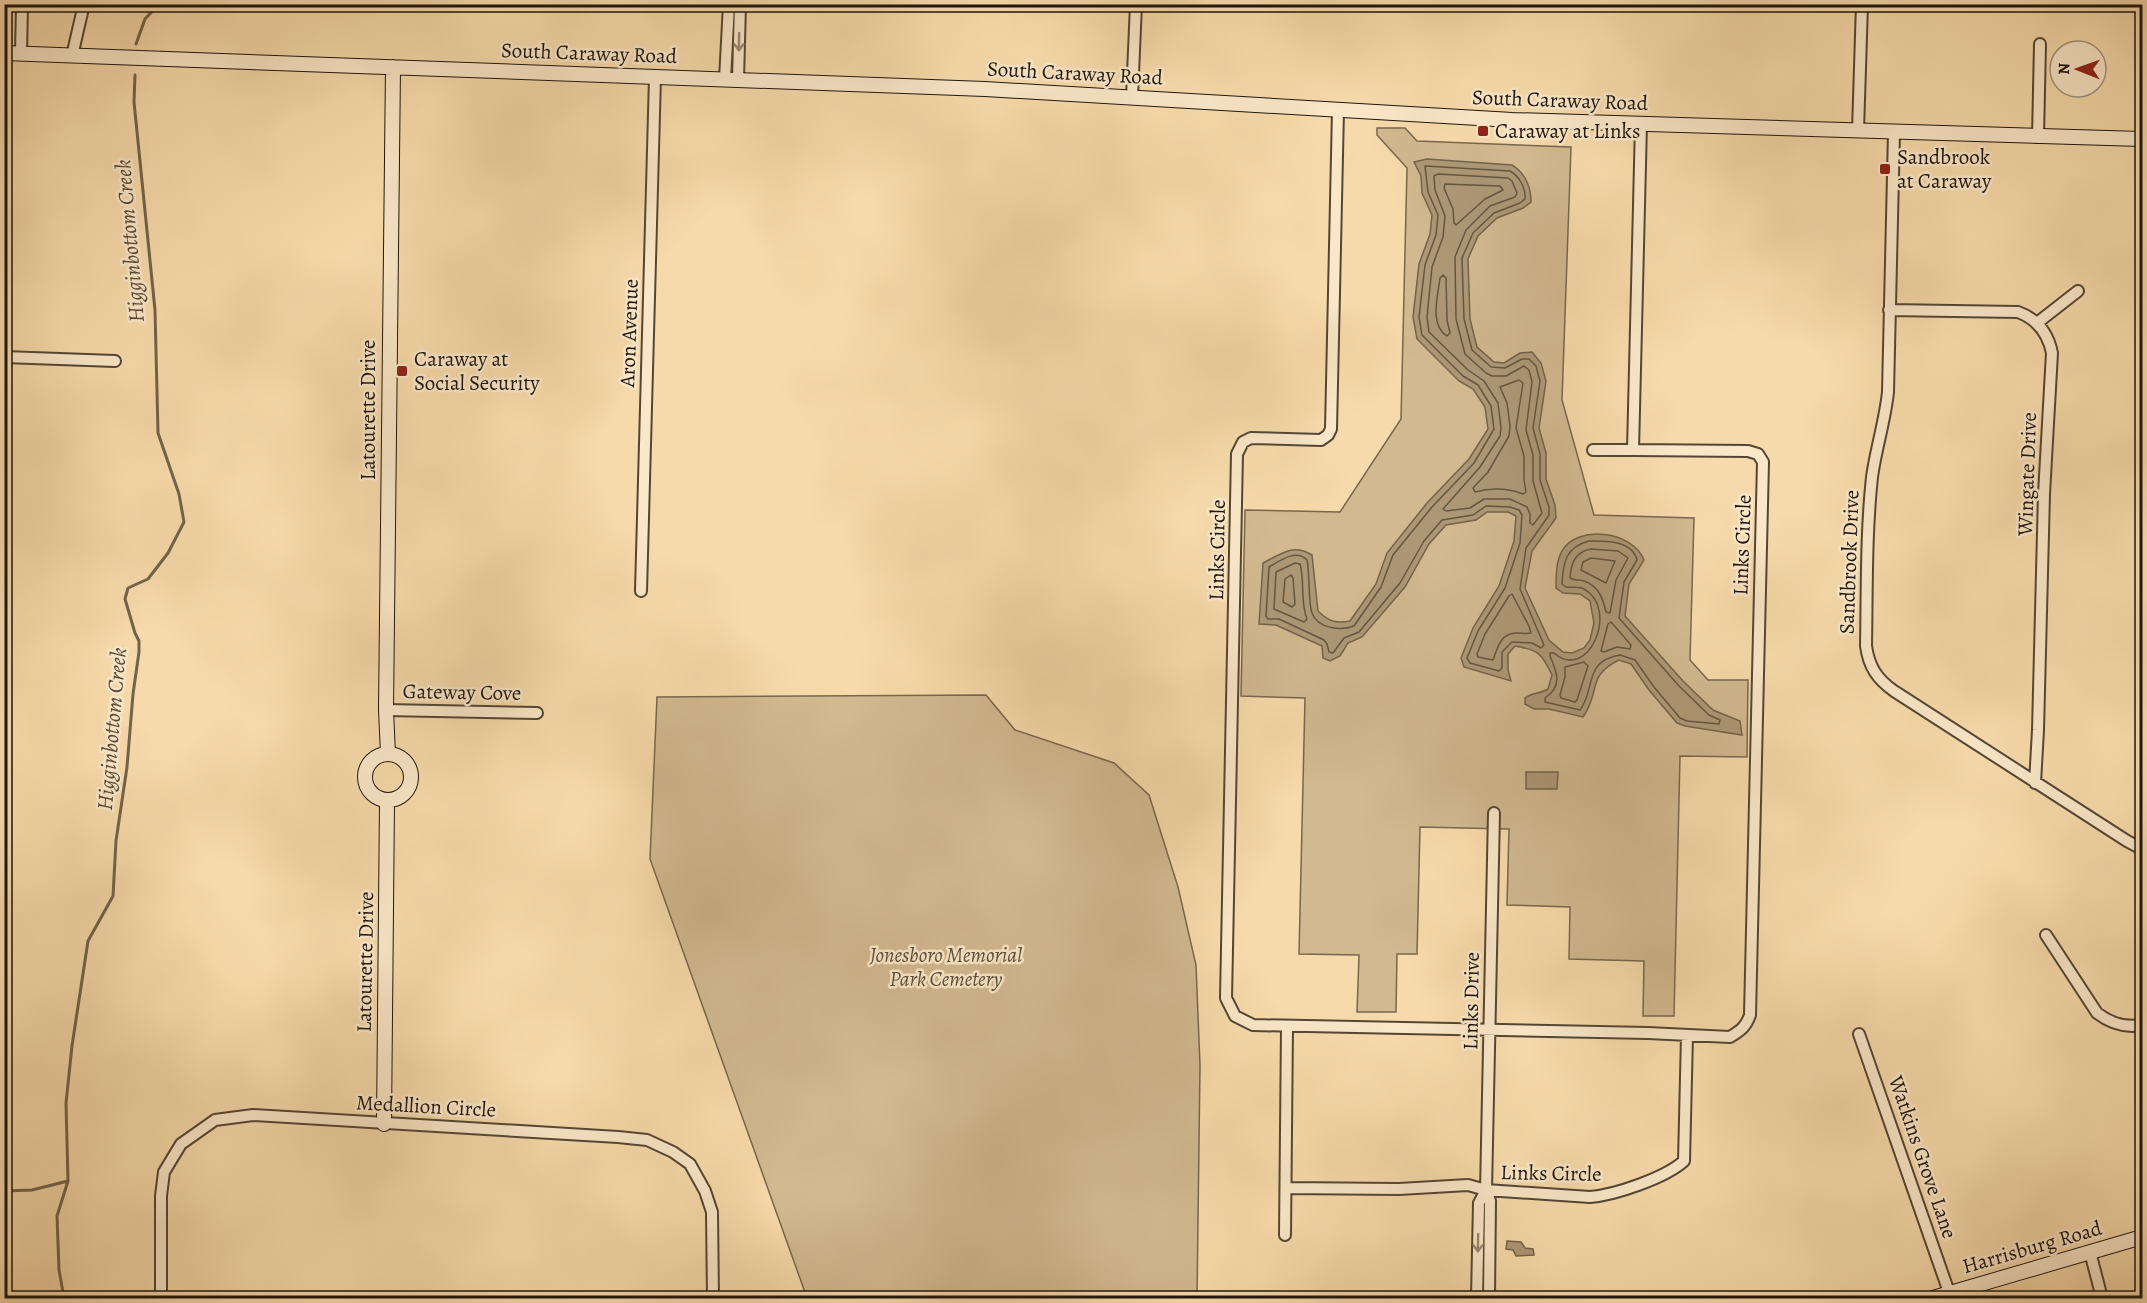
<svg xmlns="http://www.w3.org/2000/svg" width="2147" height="1303" viewBox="0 0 2147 1303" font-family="Alegreya,serif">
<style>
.green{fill:#d2b990;stroke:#78674e;stroke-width:1.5}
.water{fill:#ad9775;stroke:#73634b;stroke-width:1.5}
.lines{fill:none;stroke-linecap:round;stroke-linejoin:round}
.shore{stroke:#655640;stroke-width:1.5}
.stream{stroke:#73634b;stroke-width:3}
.street-casing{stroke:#544634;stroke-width:14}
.secondary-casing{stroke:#1d150c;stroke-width:16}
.street{stroke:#fae7c8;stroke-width:10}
.secondary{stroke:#fae7c8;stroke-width:14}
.oneway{stroke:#978873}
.poi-dot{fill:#8f2418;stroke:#fae7c8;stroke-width:2}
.labels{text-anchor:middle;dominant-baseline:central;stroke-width:5;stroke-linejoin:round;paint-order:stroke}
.street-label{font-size:21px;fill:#1d150c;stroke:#fae7c8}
.poi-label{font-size:21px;fill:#1d150c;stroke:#fae7c8;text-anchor:start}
.park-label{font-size:21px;font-style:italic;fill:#5c4e3a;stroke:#fae7c8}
.water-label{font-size:22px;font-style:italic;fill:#574936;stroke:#fae7c8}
</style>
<rect width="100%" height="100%" fill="#f7daab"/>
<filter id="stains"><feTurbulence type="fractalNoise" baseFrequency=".00333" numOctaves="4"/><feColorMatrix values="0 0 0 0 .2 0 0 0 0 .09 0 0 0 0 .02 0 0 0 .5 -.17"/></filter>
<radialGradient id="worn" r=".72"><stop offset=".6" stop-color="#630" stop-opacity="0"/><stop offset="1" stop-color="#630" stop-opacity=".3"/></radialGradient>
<path class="green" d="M1377 128H1405L1417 141 1571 147 1562 400 1594 515 1694 518 1690 660 1708 680H1748L1747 757 1680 756 1674 1016H1643L1644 961 1569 959 1570 907 1507 905 1509 829 1420 827 1417 954H1397L1396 1012H1357L1359 955 1299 954 1305 698 1241 696 1245 510 1340 512 1401 419 1407 168 1377 135Z
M986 695 1015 730 1114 763 1149 795 1178 887 1196 965 1200 1065 1197 1298H807L650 859 657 697Z"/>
<path class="water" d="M1427 159 1512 165C1525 173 1531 187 1531 202L1523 208 1497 218 1478 236 1468 259 1470 319 1477 347 1494 362 1504 363 1520 353 1532 352 1541 363 1546 381 1539 428 1546 453V479L1555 505 1556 518 1532 551 1525 588 1549 640 1563 652 1572 653 1584 648 1590 640 1594 623 1590 601 1580 594 1563 593 1556 588C1556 576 1556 561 1562 551 1577 524 1633 531 1644 560L1629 584 1625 616 1683 681 1713 710 1740 721 1742 735 1685 726 1677 723 1649 690 1631 664 1619 660C1586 676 1601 692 1583 717L1549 709H1534L1525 704V698C1532 692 1540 694 1548 689L1552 675C1542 654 1539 650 1515 646L1508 654V670L1511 681 1464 667 1461 658 1473 628 1499 586 1514 541 1516 516 1508 512H1487L1476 520 1446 525 1429 544 1405 587 1362 637 1348 643 1340 656 1330 661 1323 658 1322 646 1276 625 1259 624 1263 563C1281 554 1293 543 1312 555L1318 611C1328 621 1336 624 1350 621L1376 584 1387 553 1427 503 1469 459 1488 429 1485 407 1473 389 1459 381 1417 339 1413 317 1419 264 1430 234 1432 215 1422 193 1421 176 1414 162Z
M1526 772H1558L1557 789H1526Z
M1507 1241 1521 1242 1525 1248 1533 1249 1534 1255 1516 1256 1513 1250 1506 1249Z"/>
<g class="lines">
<path class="shore" d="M1425 166 1510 171C1519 176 1526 188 1525 199L1520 203 1494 213 1473 233 1462 258 1464 319 1472 350 1491 367 1505 368 1522 359H1529L1536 366 1540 381 1533 428 1540 454V480L1549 507V515L1526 548 1520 589 1544 645 1541 648 1532 643 1512 642 1502 652V668L1499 671 1470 663 1467 658 1478 631 1505 588 1520 543 1522 515 1519 510 1510 507 1486 506 1473 515 1442 520 1424 541 1400 583 1359 632 1344 638 1333 653 1329 652 1327 644 1324 640 1279 619H1268L1266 616 1269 567C1281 560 1296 549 1307 560 1310 574 1308 602 1312 613 1318 629 1341 631 1354 626L1381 587 1393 555 1432 507 1474 463 1494 429 1491 406 1478 385 1463 376 1422 335 1419 317 1425 265 1436 235 1438 215 1428 192Z
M1438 174 1508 178 1512 181 1517 193 1515 197 1490 206 1466 230 1455 257 1456 319 1465 354 1486 373 1492 376H1506L1524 366 1529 370 1532 382 1526 430 1533 455V481L1542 513 1533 525 1530 523V514L1527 507 1510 499H1484L1470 508 1446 511 1443 509 1480 467 1500 436 1501 428 1498 403 1484 381 1468 370 1429 332 1427 317 1432 267 1443 237 1445 216 1435 190 1434 176Z
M1445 184 1500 186 1503 190 1485 199 1456 225 1454 223 1453 209 1444 188Z
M1443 275 1446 278 1447 320 1450 333 1447 336C1429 325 1438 296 1440 278Z
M1519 380 1523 383 1516 428 1524 456V480L1526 492 1523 494C1507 488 1490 488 1475 492L1473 488 1488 472 1509 436 1510 426 1507 403 1500 387Z
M1589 541C1605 541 1632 540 1637 560L1624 582 1619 618 1679 686 1709 715 1720 720 1719 724 1687 721 1680 718 1654 687 1635 660 1620 655C1583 661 1596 689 1580 710L1545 702V698C1563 686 1557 672 1550 656V653H1554C1588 683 1620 609 1584 589 1579 586 1572 588 1566 587L1562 584C1563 562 1566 547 1589 541Z
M1591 549 1618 551 1628 558 1616 580 1610 613 1606 612C1603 599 1599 586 1584 581 1579 579 1575 581 1570 578 1571 563 1575 552 1591 549Z
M1591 558 1615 561 1606 583 1581 570 1583 562Z
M1295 563 1300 564C1305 581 1300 602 1307 619L1304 622 1274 609 1276 572Z
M1291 575 1293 578 1295 604 1292 607 1283 602 1285 579Z
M1512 594 1529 626 1531 633C1525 634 1522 633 1516 633 1500 633 1497 650 1493 660L1478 657 1477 654 1485 634 1509 596Z
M1611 622 1631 645 1630 649 1617 647 1604 652 1601 651 1608 624Z
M1584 662 1588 666 1577 700 1575 702 1561 698 1560 695 1565 677V667Z"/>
<path class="stream" d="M136 44 145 19 159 4
M4 1191 32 1190 68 1181
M64 1298 59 1270 57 1216 68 1181 66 1103 72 1046 88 941 113 896 116 841 127 767 133 694 139 652V641L135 633 125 599 128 588 148 579 168 553 184 522 179 494 158 433 155 310 134 102 135 75"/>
<g class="street-casing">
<path id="street" d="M21 54 22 4
M72 56 84 4
M725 79 729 4
M738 80 740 4
M1132 97 1136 4
M1338 110 1331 429 1328 435 1321 440 1251 438 1243 442 1237 454 1226 998 1235 1016 1253 1025 1648 1033 1730 1037C1740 1031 1746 1027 1750 1015L1763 462 1758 454 1748 451 1633 450 1641 124
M1858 131 1862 4
M1894 132 1888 392C1885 421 1876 448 1872 477 1866 533 1867 590 1866 646 1869 667 1877 679 1894 691L2127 841 2142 849
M2038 137 2040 44
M1889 310 2018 312C2037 319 2048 333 2052 353L2044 494 2038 730 2035 783
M2037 323 2078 291
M4 357 115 361
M1593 450H1633
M641 591 655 77
M386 710 537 713
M2046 935 2097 1013C2110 1023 2125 1028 2142 1025
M1859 1034 1951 1298
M1286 1188 1399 1189 1468 1185 1486 1190 1590 1197C1615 1195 1665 1178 1684 1161L1687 1035
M1285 1235 1287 1026
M2090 1252 2102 1298
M161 1298V1196L164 1172 181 1144 215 1120 253 1115 618 1137 647 1140 673 1152 690 1164 705 1191 712 1212 713 1298
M1477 1298 1479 1203 1486 1190
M1489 1298 1490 1201 1486 1190 1494 813"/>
</g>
<g class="secondary-casing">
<path id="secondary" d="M4 53 985 89 1512 120 2142 139
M388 754 386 710 393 67
M365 777a23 23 0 1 1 46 0a23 23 0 1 1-46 0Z
M384 1124 387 800
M1933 1298 2142 1237"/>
</g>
<use href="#street" class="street"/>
<use href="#secondary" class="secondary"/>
</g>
<defs><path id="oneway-shaft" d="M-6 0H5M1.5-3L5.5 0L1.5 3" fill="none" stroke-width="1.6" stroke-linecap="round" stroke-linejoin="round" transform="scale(1.5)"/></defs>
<g class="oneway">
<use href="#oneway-shaft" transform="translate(739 42) rotate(91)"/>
<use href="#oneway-shaft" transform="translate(1478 1243) rotate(91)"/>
</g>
<g class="poi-dot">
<rect x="1477" y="125" width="12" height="12" rx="3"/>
<rect x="1879" y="163" width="12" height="12" rx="3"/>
<rect x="396" y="365" width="12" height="12" rx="3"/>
</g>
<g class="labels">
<g class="street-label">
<text transform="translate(589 53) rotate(2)">South Caraway Road</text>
<text transform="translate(1075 73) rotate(3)">South Caraway Road</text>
<text transform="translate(1560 100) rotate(2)">South Caraway Road</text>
<text transform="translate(629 333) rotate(-88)">Aron Avenue</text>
<text transform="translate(368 410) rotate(-90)">Latourette Drive</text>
<text transform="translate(2027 474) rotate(-88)">Wingate Drive</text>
<text transform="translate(1742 545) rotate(-88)">Links Circle</text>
<text transform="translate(1217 550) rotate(-89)">Links Circle</text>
<text transform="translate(1849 562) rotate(-88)">Sandbrook Drive</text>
<text transform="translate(462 692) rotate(1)">Gateway Cove</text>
<text transform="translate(365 962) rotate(-89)">Latourette Drive</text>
<text transform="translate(1471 1001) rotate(-89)">Links Drive</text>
<text transform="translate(426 1106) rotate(3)">Medallion Circle</text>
<text transform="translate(1923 1157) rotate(71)">Watkins Grove Lane</text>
<text transform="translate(1551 1173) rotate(1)">Links Circle</text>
<text transform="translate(2032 1247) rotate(-16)">Harrisburg Road</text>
</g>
<g class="poi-label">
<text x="1495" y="131">Caraway at Links</text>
<text x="1897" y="157">Sandbrook<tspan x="1897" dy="24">at Caraway</tspan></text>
<text x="414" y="359">Caraway at<tspan x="414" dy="24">Social Security</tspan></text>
</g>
<g class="park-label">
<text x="946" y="955">Jonesboro Memorial<tspan x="946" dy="24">Park Cemetery</tspan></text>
</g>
<g class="water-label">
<text transform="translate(130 241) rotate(-95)">Higginbottom Creek</text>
<text transform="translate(112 729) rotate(-85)">Higginbottom Creek</text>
</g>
</g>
<rect width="2147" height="1303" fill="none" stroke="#f7daab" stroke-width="24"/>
<rect x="6" y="6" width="2135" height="1291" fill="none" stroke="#1d150c" stroke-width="3"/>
<rect x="12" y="12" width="2123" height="1279" fill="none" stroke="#1d150c" stroke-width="1.5"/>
<g transform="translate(2078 69) rotate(271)"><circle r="28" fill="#fae7c8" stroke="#a2937d" stroke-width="1.5"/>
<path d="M0-4.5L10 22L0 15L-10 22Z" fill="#8f2418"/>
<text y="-9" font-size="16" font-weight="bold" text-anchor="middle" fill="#1d150c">N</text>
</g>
<rect width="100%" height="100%" filter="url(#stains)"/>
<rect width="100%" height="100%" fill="url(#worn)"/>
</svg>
